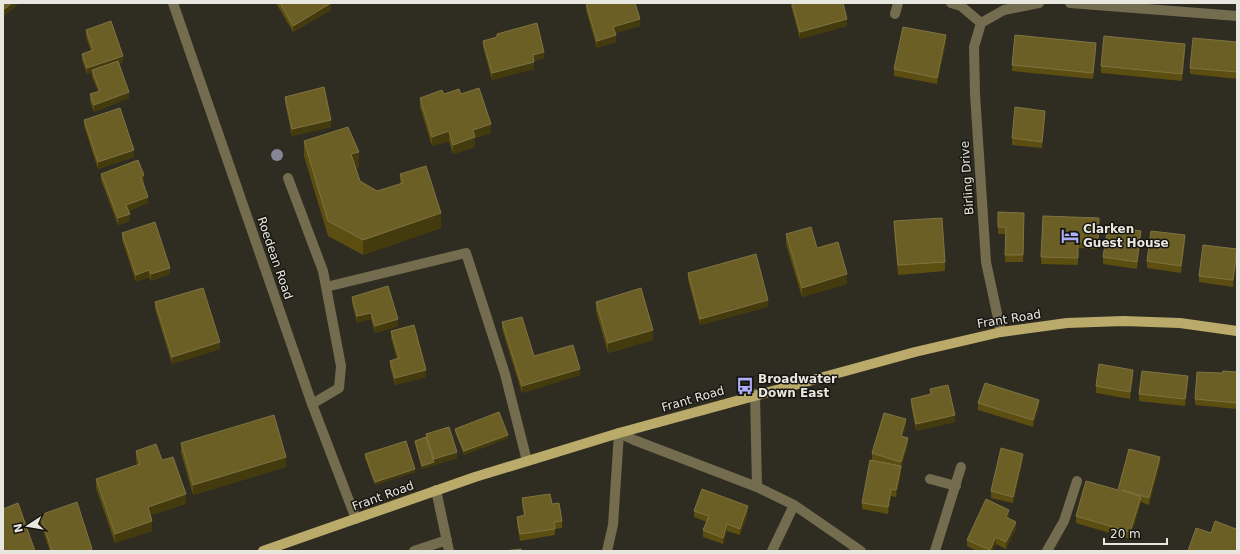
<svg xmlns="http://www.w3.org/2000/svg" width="1240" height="554" viewBox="0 0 1240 554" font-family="'DejaVu Sans',sans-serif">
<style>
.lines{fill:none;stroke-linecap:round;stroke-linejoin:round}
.service{stroke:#736c4e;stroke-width:10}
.minor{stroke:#736c4e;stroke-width:10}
.tertiary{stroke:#736c4e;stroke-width:10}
.primary{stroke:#bbab6a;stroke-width:10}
.tree{fill:#858595}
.wall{fill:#5c4e10}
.shaded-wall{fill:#433a0d}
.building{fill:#6b5f26;stroke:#7e7443}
.labels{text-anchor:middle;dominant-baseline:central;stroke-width:3;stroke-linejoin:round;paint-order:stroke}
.street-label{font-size:12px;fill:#e8e7df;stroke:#161510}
.poi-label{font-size:12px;font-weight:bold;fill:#e8e7df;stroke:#161510;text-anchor:start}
</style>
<rect width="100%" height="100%" fill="#2f2c21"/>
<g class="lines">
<path class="service" d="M895 14 898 3
M288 178 323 271 341 366 339 388 312 404
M326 287 466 253 505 374 527 461
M607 551 613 525 619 433
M772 551 794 505
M1047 551 1064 521 1077 481"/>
<path class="minor" d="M173 3 312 404 356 519
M951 3 961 6 981 23
M1070 3 1237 16
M1001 332 986 262 975 94 974 47 981 23 1004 10 1039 3
M930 479 956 486
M436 490 449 551
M414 551 447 540
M935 551 961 467"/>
<path class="tertiary" d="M755 394 757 487 794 505 861 551
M619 433 634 440 757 487"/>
<path class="primary" d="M263 551 475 477 619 433 915 352 1001 332 1067 323 1123 321 1180 323 1237 331"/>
</g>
<circle class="tree" cx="277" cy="155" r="6"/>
<path class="wall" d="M276 3H331V10L293 32Z
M586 3 640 26 615 33 616 42 597 48 586 10Z
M791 3H843L847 26 800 39 791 6Z
M86 30 123 62 119 64 129 98 94 112 90 101V94L98 91 92 77V73L87 74 82 60V54L91 51 86 37Z
M497 34 544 58 534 61V69L492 80 483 47V41L497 37Z
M946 42 937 84 894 76V69Z
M1237 42V79L1190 74V68Z
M1096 50 1093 79 1012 71V65Z
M1185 51 1182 81 1101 73V66Z
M444 94H461L491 133 475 138V147L453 154 449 141 432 146 420 107V98Z
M285 97 331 127 292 136 285 103Z
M1045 118 1042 148 1012 145V138Z
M84 120 134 157 98 169 84 126Z
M304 141 359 167 356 168 360 181 377 191 400 184V174L441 228 363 255 328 236 304 156Z
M101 174 144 182H143L148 203 129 211 130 221 118 225 101 180Z
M998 212 1024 213 1023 262H1005L1006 234H998Z
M1043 216 1099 218 1098 249 1078 248V265L1041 264Z
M894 221 945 262V271L898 275 894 231Z
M122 233 170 274 151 281 149 277 136 282 122 240Z
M786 234 817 248 847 284 802 297 786 244Z
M1141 238 1137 269 1103 264V257Z
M1185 242 1181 273 1147 268V261Z
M1237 256 1233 287 1199 282V276Z
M688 273 768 307 700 325 688 280Z
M352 297 398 326 375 333 371 319 357 323 352 303Z
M155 302 220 349 172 364 155 309Z
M596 302 653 340 608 353 596 311Z
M502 322 534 356 580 375 522 393 502 329Z
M391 331 426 377 395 385 390 367V361L397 359 391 338Z
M1237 372V409L1195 405V399Z
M1133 377 1130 399 1096 393V386Z
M1188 383 1185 406 1139 401V394Z
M930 389 955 422 916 431 911 405V399L930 394Z
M978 403 1039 406 1033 427 978 410Z
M906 426 902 437 908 445 901 468V473L896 497 891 496 888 514 862 509V503L881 462 872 460V453Z
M455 429 508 438 464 455 455 432Z
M426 434 457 458 422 469 415 444V441L426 437Z
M181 443 286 467 193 495 181 453Z
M136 451 162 460 186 504 151 515 152 531 115 543 96 488V479L137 465 136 460Z
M365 454 415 472 375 485 365 458Z
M1023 460 1013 503 991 498V491Z
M1160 464 1149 505 1141 502 1130 539 1076 523V516Z
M522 498 552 504 562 521V528L555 529V535L520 541 517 524V517L524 516 522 505Z
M694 511 748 513 740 535 727 531 723 544 703 537V530L707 522 694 517Z
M40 515 92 551H50L40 522Z
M1009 516 1008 518 1016 528 1006 549 996 544 992 551H977L967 546V540Z"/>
<path class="shaded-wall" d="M12 3H20L3 17V10Z
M331 3V10L293 32V26Z
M640 19V26L613 34V27Z
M847 19V26L800 39V32Z
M616 35V42L597 48V41Z
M946 35V42L937 84V78Z
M1096 43V50L1093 79V73Z
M1185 44V51L1182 81V74Z
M544 52V58L533 61V55Z
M123 56V62L93 72 92 70V73L87 74V68Z
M534 62V69L492 80V73Z
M129 92V98L94 112V105Z
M1045 111V118L1042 148V142Z
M331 120V127L292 136V129Z
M491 124V133L475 138V147L453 154V145L473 130Z
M449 131V141L432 146V137Z
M134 150V157L98 169V162Z
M359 152V167L351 169V154Z
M144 175V182L141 183V177Z
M148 197V203L126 212V205Z
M441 213V228L363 255V240Z
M130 214V221L118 225V218Z
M1141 231V238L1137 269V262Z
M1185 235V242L1181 273V266Z
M1237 249V256L1233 287V280Z
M170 268V274L151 281V274Z
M149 270V277L136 282V275Z
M847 274V284L802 297V288Z
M768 300V307L700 325V319Z
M371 313V319L357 323V316Z
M398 319V326L375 333V326Z
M653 330V340L608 353V343Z
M220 342V349L172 364V357Z
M580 369V375L522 393V386Z
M426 370V377L395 385V378Z
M1133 370V377L1130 399V392Z
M1188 376V383L1185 406V399Z
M1039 400V406L1033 427V420Z
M955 415V422L916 431V424Z
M906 419V426L901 443V436Z
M508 435V438L464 455V451Z
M908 438V445L901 468V462Z
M457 452V458L422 469V466L434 462V459Z
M1023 454V460L1013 503V497Z
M286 457V467L193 495V485Z
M1160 457V464L1149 505V498Z
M901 466V473L896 497V490Z
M415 469V472L375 485V482Z
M891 489V496L888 514V507Z
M186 494V504L148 516V507Z
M1141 497V503L1130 539V532Z
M748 506V513L740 535V529Z
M1009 510V516L1006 524V517Z
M152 521V531L115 543V534Z
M1016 522V528L1006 549V542Z
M727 524V531L723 544V538Z
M996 537V544L992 551H990Z
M92 549V551H86Z"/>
<path class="building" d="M3 3H12L3 10Z
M280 3H331L293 26Z
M586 3H635L640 19 613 27 616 35 597 41Z
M792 3H843L847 19 800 32Z
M111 21 123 56 87 68 82 54 93 50 86 30Z
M537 23 544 52 533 55 534 62 492 73 483 41 497 37V34Z
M903 27 946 35 937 78 894 69Z
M1015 35 1096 43 1093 73 1012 65Z
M1104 36 1185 44 1182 74 1101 66Z
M1193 38 1237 42V72L1190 68Z
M118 61 129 92 94 105 90 94 100 91 92 70Z
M324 87 331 120 292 129 285 97Z
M479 88 491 124 473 130 475 137 453 145 449 131 432 137 420 98 442 90 444 94 459 89 461 94Z
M1015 107 1045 111 1042 142 1012 138Z
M120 108 134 150 98 162 84 120Z
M348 127 359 152 351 154 360 181 377 191 403 183 400 174 426 166 441 213 363 240 328 221 304 141Z
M138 160 144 175 141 177 148 197 126 205 130 214 118 218 101 174Z
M998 212 1024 213 1023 255H1005L1006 227H998Z
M1043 216 1099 218 1098 242 1078 241V258L1041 257Z
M942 218 945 262 898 265 894 221Z
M155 222 170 268 151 274 149 270 136 275 122 233Z
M811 227 817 248 838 242 847 274 802 288 786 234Z
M1108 227 1141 231 1137 262 1103 257Z
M1151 231 1185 235 1181 266 1147 261Z
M1203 245 1237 249 1233 280 1199 276Z
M756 254 768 300 700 319 688 273Z
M388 286 398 319 375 326 371 313 357 316 352 297Z
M203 288 220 342 172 357 155 302Z
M641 288 653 330 608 343 596 302Z
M522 317 534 356 573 345 580 369 522 386 502 322Z
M414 325 426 370 395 378 390 361 399 358 391 331Z
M1099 364 1133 370 1130 392 1096 386Z
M1142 371 1188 376 1185 399 1139 394Z
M1223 371 1237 372V403L1195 399 1197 372 1222 373Z
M985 383 1039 400 1033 420 978 403Z
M948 385 955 415 916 424 911 399 931 394 930 389Z
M499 412 508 435 464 451 455 429Z
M884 413 906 419 901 436 908 438 901 462 872 453Z
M274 415 286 457 193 485 181 443Z
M449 427 457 452 434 459 426 434Z
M426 437 434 462 422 466 415 441Z
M406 441 415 469 375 482 365 454Z
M156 444 162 460 173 457 186 494 148 507 152 521 115 534 96 479 140 464 136 451Z
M1001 448 1023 454 1013 497 991 491Z
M1129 449 1160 457 1149 498 1122 490 1141 497 1130 532 1076 516 1086 481 1118 490Z
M870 460 901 466 896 490 891 489 888 507 862 503Z
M702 489 748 506 740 529 727 524 723 538 703 530 709 516 694 511Z
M550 494 552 504 559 503 562 521 554 522 555 529 520 534 517 517 525 515 522 498Z
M986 499 1009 510 1006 517 1016 522 1006 542 996 537 990 550 967 540Z
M77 502 92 549 86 551H52L40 515Z
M18 503 35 551H3V509Z
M1215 521 1236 529 1237 525V551H1188L1196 528 1211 533Z
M521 549V551H504Z"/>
<defs>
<g id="hotel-bare" transform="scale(1.38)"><path d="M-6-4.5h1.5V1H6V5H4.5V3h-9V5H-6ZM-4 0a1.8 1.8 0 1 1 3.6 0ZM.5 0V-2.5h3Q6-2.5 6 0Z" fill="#adaffb" stroke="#161510" stroke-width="2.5" paint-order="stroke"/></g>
<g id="bus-bare" transform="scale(1.38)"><path d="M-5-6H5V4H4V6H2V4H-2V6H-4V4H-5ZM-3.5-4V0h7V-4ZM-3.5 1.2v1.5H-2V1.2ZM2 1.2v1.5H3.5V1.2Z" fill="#adaffb" stroke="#161510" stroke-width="2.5" paint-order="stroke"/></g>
</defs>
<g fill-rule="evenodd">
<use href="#hotel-bare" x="1070" y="236"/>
<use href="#bus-bare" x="745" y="386"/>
</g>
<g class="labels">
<g class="street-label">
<text transform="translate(967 178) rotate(-94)">Birling Drive</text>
<text transform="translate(275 258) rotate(71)">Roedean Road</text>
<text transform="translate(1009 319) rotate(-9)">Frant Road</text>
<text transform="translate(693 399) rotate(-16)">Frant Road</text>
<text transform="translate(383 496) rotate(-20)">Frant Road</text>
</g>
<g class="poi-label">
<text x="1083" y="229">Clarken<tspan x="1083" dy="14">Guest House</tspan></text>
<text x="758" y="379">Broadwater<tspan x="758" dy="14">Down East</tspan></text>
</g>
</g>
<rect width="1240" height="554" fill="none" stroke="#e8e7df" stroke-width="8"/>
<g transform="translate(28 526) rotate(258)" stroke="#161510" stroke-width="3" paint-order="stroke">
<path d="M0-3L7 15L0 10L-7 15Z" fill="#e8e7df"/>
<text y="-6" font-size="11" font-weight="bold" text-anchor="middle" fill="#e8e7df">N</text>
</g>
<path d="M1104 538v6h63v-6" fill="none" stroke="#e8e7df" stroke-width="2"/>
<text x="1110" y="538" font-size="12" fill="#e8e7df" stroke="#161510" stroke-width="3" paint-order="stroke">20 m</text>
</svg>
